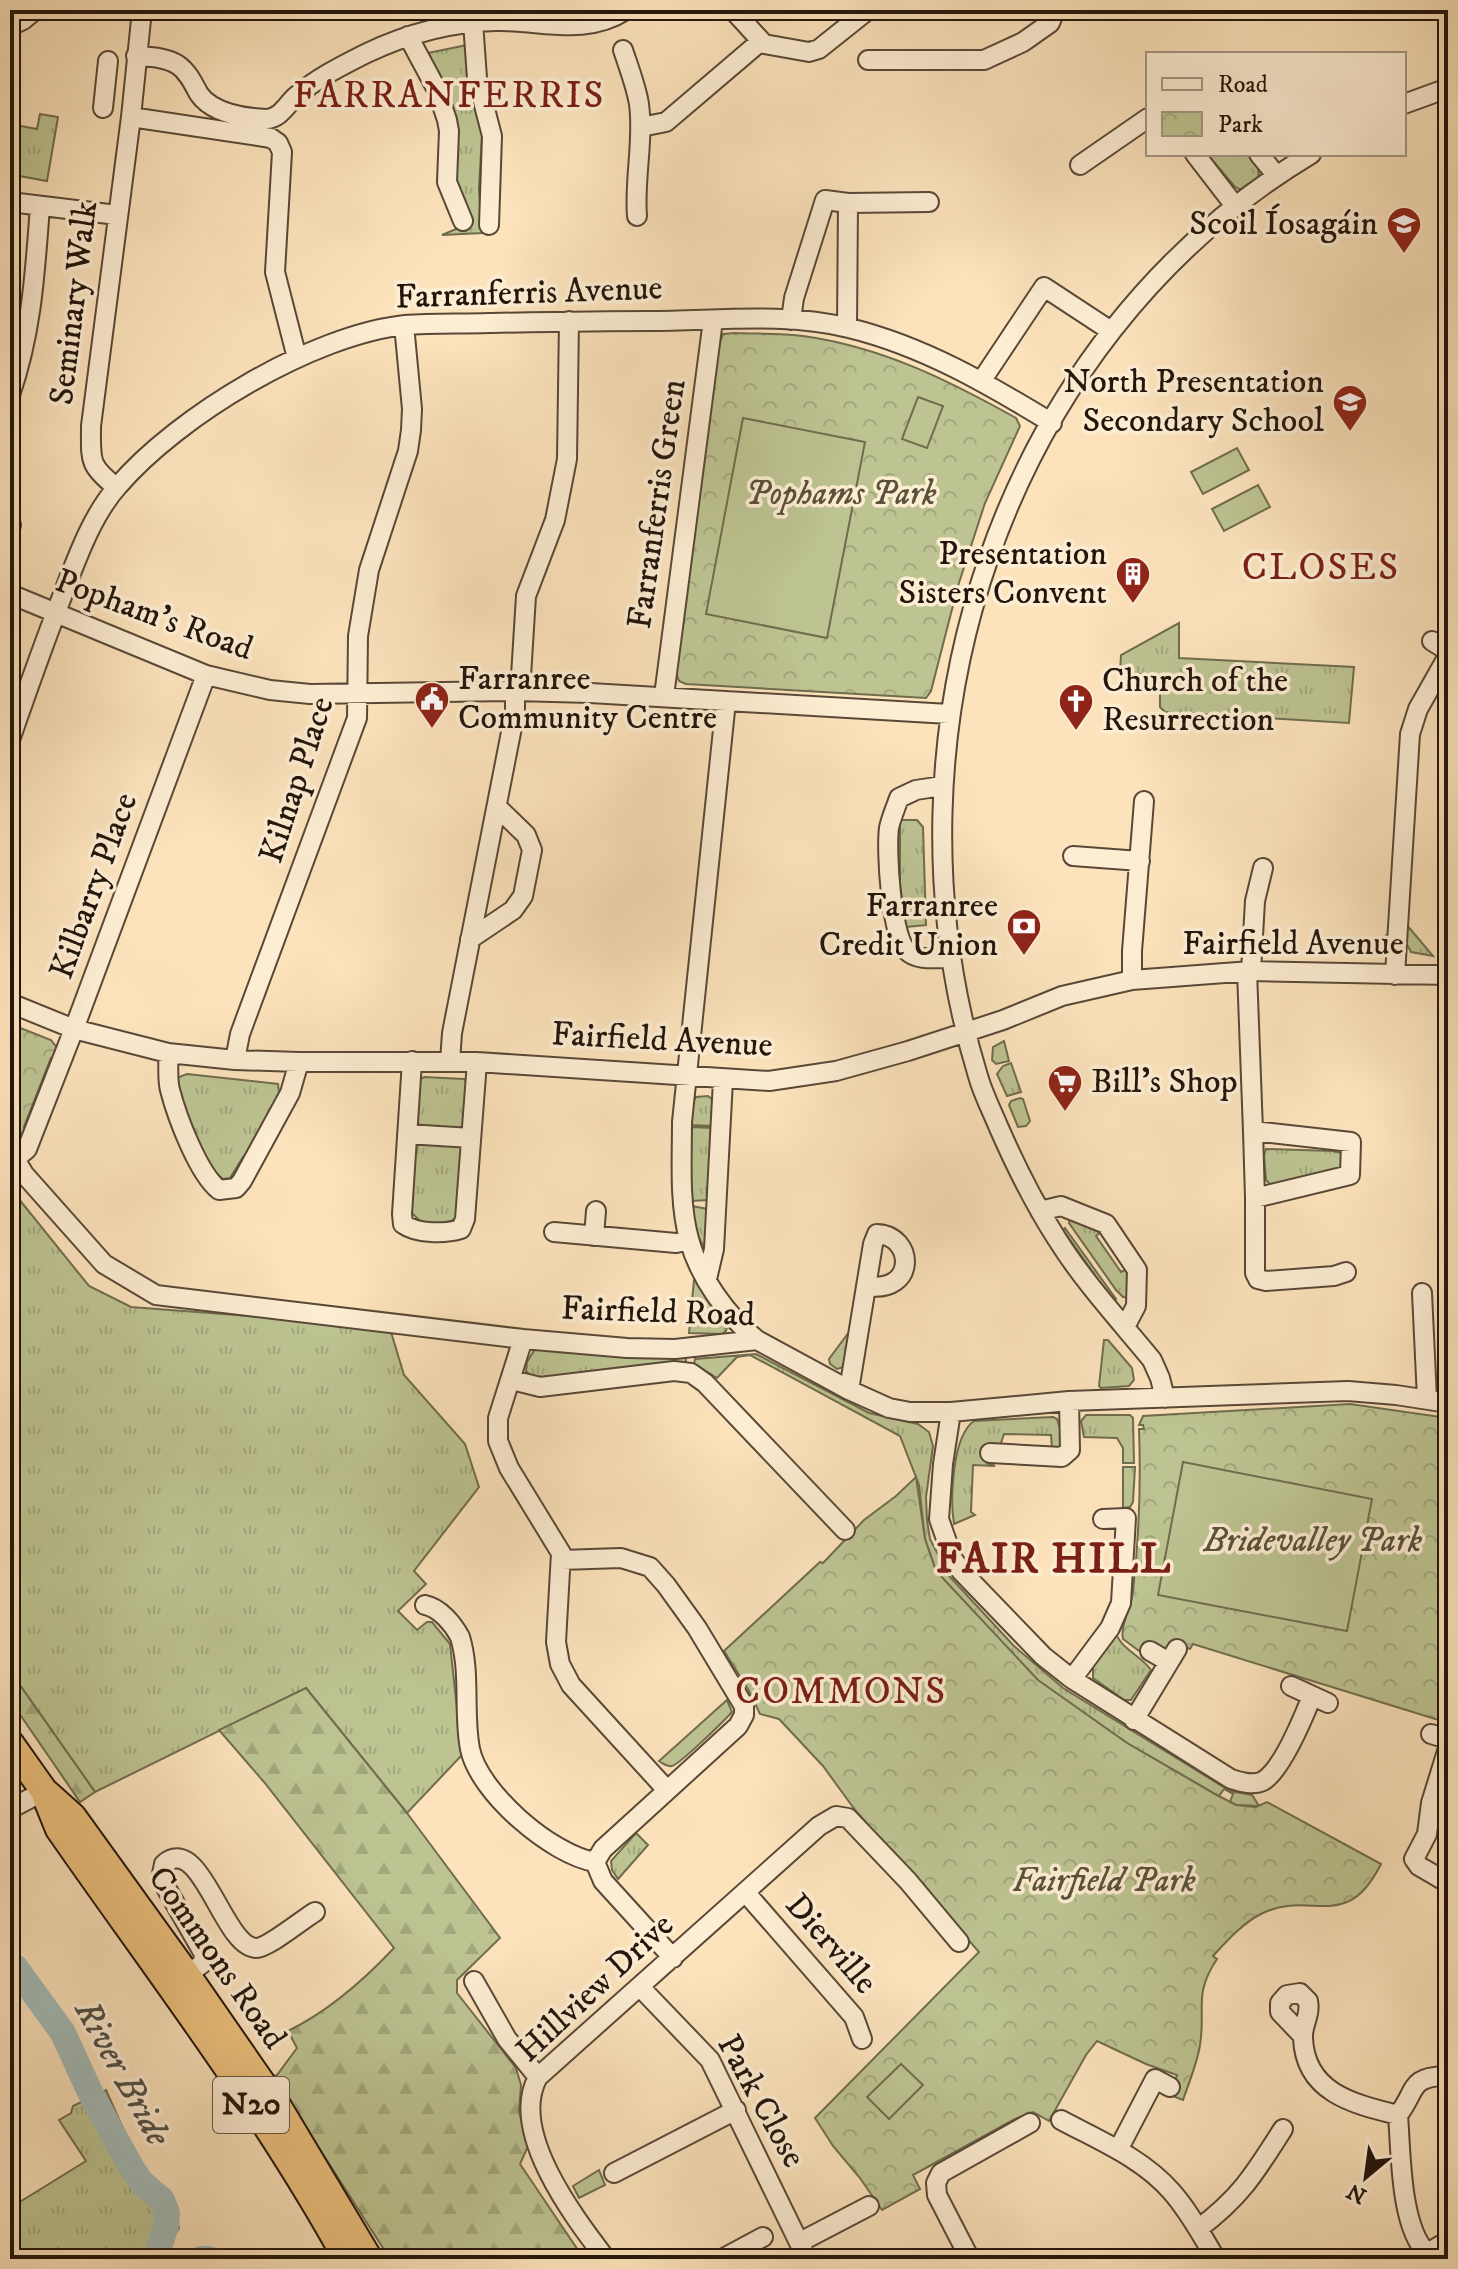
<svg xmlns="http://www.w3.org/2000/svg" width="1458" height="2269" viewBox="0 0 1458 2269" font-family="'IM FELL DW Pica',serif">
<style>
.grass{fill:url(#grass-tufts);stroke:#706c4e;stroke-width:2}
.forest{fill:url(#forest-firs);stroke:#706c4e;stroke-width:2}
.park{fill:url(#park-crowns);stroke:#706c4e;stroke-width:2}
.pitch{fill:#bdc492;stroke:#706c4e;stroke-width:2}
.lines{fill:none;stroke-linecap:round;stroke-linejoin:round}
.river{stroke:#a3bcba;stroke-width:26}
.minor-casing{stroke:#594837;stroke-width:22}
.highway-casing{stroke:#23150b;stroke-width:30}
.minor{stroke:#fdedd3;stroke-width:18}
.highway{stroke:#eec27e;stroke-width:26}
.labels{text-anchor:middle;dominant-baseline:central;stroke-width:7;stroke-linejoin:round;paint-order:stroke}
.shield{fill:#fdedd3;stroke:#645647;stroke-width:2}
.shield-label{font-size:32px;font-weight:bold;fill:#23150b}
.poi-label{font-size:34px;fill:#23150b;stroke:#fdedd3;text-anchor:end}
.street-label{font-size:34px;fill:#23150b;stroke:#fdedd3}
.park-label{font-size:34px;font-style:italic;fill:#59523a;stroke:#fdedd3}
.water-label{font-size:36px;font-style:italic;fill:#504f48;stroke:#fdedd3}
.quarter-label{font-size:38px;letter-spacing:2px;fill:#7a1f14;stroke:#fdedd3}
.district-label{font-size:42px;font-weight:bold;letter-spacing:2px;fill:#7a1f14;stroke:#fdedd3}
</style>
<defs>
<pattern id="grass-tufts" width="24" height="20" patternUnits="userSpaceOnUse" patternTransform="scale(2)"><rect width="24" height="20" fill="#bdc492"/><path d="M3 7l-1-3M5 7V3M7 7l1-3M15 17l-1-3M17 17v-4M19 17l1-3" fill="none" stroke="#a2a87d"/></pattern>
<pattern id="forest-firs" width="22" height="20" patternUnits="userSpaceOnUse" patternTransform="scale(2)"><rect width="22" height="20" fill="#bdc492"/><path d="M5 1l3.5 6h-7zM16 11l3.5 6h-7z" fill="#a2a87d"/></pattern>
<pattern id="park-crowns" width="20" height="18" patternUnits="userSpaceOnUse" patternTransform="scale(2)"><rect width="20" height="18" fill="#bdc492"/><path d="M2 6a3 3 0 1 1 6 0M12 15a3 3 0 1 1 6 0" fill="none" stroke="#a2a87d"/></pattern>
</defs>
<rect width="100%" height="100%" fill="#fce3bc"/>
<filter id="stains"><feTurbulence type="fractalNoise" baseFrequency=".0025" numOctaves="4"/><feColorMatrix values="0 0 0 0 .2 0 0 0 0 .09 0 0 0 0 .02 0 0 0 .5 -.17"/></filter>
<radialGradient id="worn" r=".72"><stop offset=".6" stop-color="#630" stop-opacity="0"/><stop offset="1" stop-color="#630" stop-opacity=".3"/></radialGradient>
<path class="grass" d="M467 45 468 70 482 135 479 189 482 233 442 235 468 224 454 193 423 54Z
M40 114 58 117 47 181 19 176 16 188 10 187V124L37 129Z
M1207 154H1251C1262 170 1263 183 1243 191L1235 187Z
M1179 623V658L1354 667 1349 723 1165 712 1160 707V676L1120 672 1121 655Z
M900 820H917L923 827 926 925 906 927 900 885Z
M1406 924 1433 956 1411 952 1405 941Z
M1388 934 1385 949 1377 954 1361 955V953Z
M1004 1041 1009 1061 996 1064 992 1060 993 1047Z
M1011 1063 1021 1092 1007 1096 997 1074 1003 1066Z
M187 1074 278 1084 280 1099 248 1159 243 1157 230 1178 223 1179 209 1167 177 1095 176 1083 179 1077Z
M424 1077 464 1079 469 1086 465 1125 459 1128 420 1126 414 1118 417 1082Z
M708 1096 713 1100 712 1126 690 1125V1107L696 1097Z
M1020 1098 1023 1099 1030 1121 1026 1126 1018 1127 1009 1105 1011 1101Z
M691 1127 713 1128 709 1200 691 1201 689 1177Z
M417 1142 459 1144 463 1151 459 1214C449 1227 436 1224 421 1222L408 1209 412 1148Z
M1266 1149 1333 1151 1341 1153 1344 1159 1339 1169 1271 1185 1266 1180 1264 1155Z
M10 1188 89 1286 131 1307 261 1317 391 1332 404 1375 465 1444 479 1487 414 1571 426 1584 398 1611 417 1630 427 1622H432L450 1644 462 1755 407 1813 306 1688 95 1792 10 1671Z
M692 1206 708 1209V1251C696 1240 694 1221 692 1206Z
M1070 1219 1104 1229 1096 1236 1121 1272 1129 1268 1130 1298 1123 1297 1116 1290 1069 1223Z
M1065 1228 1116 1299 1113 1301 1063 1230Z
M696 1276 728 1323 726 1331 722 1334 689 1333 694 1280Z
M849 1332 844 1367 837 1369 830 1364 829 1359Z
M1104 1340H1108L1132 1368 1134 1380 1129 1386 1101 1388 1099 1386Z
M535 1349 686 1355V1364L540 1380 531 1377 526 1371 527 1362Z
M756 1354 869 1413 918 1424 929 1432 933 1446 926 1497 927 1520 930 1539 949 1576 1014 1646 1063 1688 1230 1791 1252 1795 1259 1806 1236 1805 1230 1802 1233 1794 1224 1789 1219 1796 1215 1794 1127 1743 1037 1680 936 1571 925 1539 919 1485 900 1436 750 1355 737 1357 717 1378 694 1364 695 1359Z
M1086 1415H1130L1133 1418 1134 1463H1123V1448L1117 1438 1084 1437 1081 1421Z
M1053 1417 1057 1419 1060 1428H1064L1061 1449 1052 1448 1051 1435 1004 1434 1000 1446H990L987 1463 995 1466 973 1465 971 1512 975 1515 954 1524C950 1500 952 1436 974 1421Z
M1123 1467H1135L1133 1502 1130 1507 1123 1508Z
M1115 1628C1117 1648 1140 1654 1151 1670L1131 1700H1124L1093 1678V1663Z
M727 1700 732 1712C724 1721 680 1764 672 1766 666 1767 664 1764 659 1761Z
M636 1833 648 1845 618 1879 612 1870 611 1861Z
M106 2090 138 2162 171 2200 179 2228 169 2244 172 2253 180 2259H10V2208L86 2161 59 2120 71 2113 73 2106Z
M599 2170 605 2185 579 2198 573 2186Z"/>
<path class="forest" d="M10 1671 95 1792 80 1802 10 1700Z
M306 1688 407 1813 500 1938 457 1980V1993L516 2068 521 2085 519 2111 528 2146 520 2164 584 2259H390L273 2076 277 2075 297 2048 288 2031C329 2011 363 1981 394 1948L264 1782 219 1730Z"/>
<path class="park" d="M735 333C757 334 781 333 803 336 882 347 948 380 1016 418L1020 426 985 503 958 586 931 691 926 698 686 684 679 681 676 673 717 351 723 334Z
M10 1024 51 1040 58 1049 56 1059 51 1058 24 1127 26 1130 18 1137 10 1134Z
M1350 1404 1448 1418V1723L1193 1644 1190 1649 1174 1641 1166 1648 1146 1656 1123 1639C1120 1623 1132 1608 1133 1591 1139 1538 1141 1484 1139 1429H1144L1143 1425H1139L1143 1416Z
M916 1477 925 1539 936 1571 1038 1680 1127 1743 1215 1794 1236 1805 1256 1807 1267 1802 1381 1864C1345 1936 1311 1887 1259 1915 1242 1924 1226 1942 1213 1956L1217 1959C1193 1995 1206 2008 1200 2045 1197 2064 1189 2082 1183 2100L1170 2095 1177 2075 1146 2064 1097 2041 1086 2055 1049 2121 1033 2112 1015 2119 913 2175 920 2189 882 2210 860 2178 833 2146 815 2118 979 1952 855 1810 823 1766 779 1719 760 1714 748 1689 724 1651 820 1562 823 1563 864 1520 896 1496Z"/>
<path class="pitch" d="M918 397 943 406 927 448 902 439Z
M743 418 865 442 827 638 706 614Z
M1237 448 1249 470 1203 494 1191 472Z
M1258 485 1270 507 1224 531 1212 509Z
M1183 1462 1372 1499 1347 1631 1158 1595Z
M901 2064 923 2085 889 2119 867 2097Z"/>
<g class="lines">
<path class="river" d="M15 1967 63 2033 89 2090 131 2167 142 2183 162 2200 167 2213 166 2226 158 2250 162 2259
M201 2259H208"/>
<g class="minor-casing">
<path id="minor" d="M733 10 764 44 809 52 819 49 868 10
M473 22 477 78 492 136 489 225
M10 26 23 20 35 10
M408 36 437 90 447 120 449 131 447 182 463 221
M623 50C629 68 636 86 639 104 644 141 634 179 637 216
M136 56C150 57 166 57 178 65 188 72 193 83 199 94 212 113 244 118 266 119 279 119 286 106 294 98 315 79 341 66 367 53 407 34 451 22 496 21 542 20 584 37 626 10
M868 60H984L1023 42 1050 23 1054 13 1052 10
M1404 104 1448 88
M103 108 108 61
M131 117 271 138 278 143 282 152 275 272 297 358
M641 127 666 122 761 41
M1195 154 1235 206
M1259 154 1276 175
M1080 165 1148 118
M10 202 117 215
M848 203 929 202
M791 320 794 298 825 200 848 203 847 327
M982 380 1044 287 1111 331
M10 395C32 331 35 273 40 206
M116 487C88 465 91 460 91 426L131 117 142 10
M10 525H11
M10 594 206 675 270 690 310 694 515 691 590 693 949 714
M1432 641 1448 651
M520 692 526 596 555 520 567 459 569 321
M664 696 713 320
M726 701 682 1122C682 1160 679 1203 689 1239 699 1277 727 1316 757 1340
M10 740C27 691 44 643 63 594 77 558 92 515 118 486 178 416 312 335 405 325 433 323 461 324 489 323 543 322 596 321 650 321 716 321 784 312 849 328 923 346 988 384 1052 423
M942 786 916 790 899 798C896 807 891 818 889 828 886 850 891 937 907 951 917 961 936 958 949 958
M1073 856 1140 861
M470 939 513 910 523 896 532 850 526 835 497 807
M1247 971 1253 1131 1351 1142 1350 1175 1255 1198V1273L1258 1279 1266 1281 1334 1276 1346 1272
M1251 971 1255 901 1263 868
M1395 975 1410 734 1418 709 1448 656
M1132 980V951L1144 801
M10 1003 74 1029 168 1053 235 1060 299 1062H477L769 1081 836 1071 908 1051 1003 1020 1062 996 1132 980 1251 971 1448 975
M168 1053C169 1065 167 1079 170 1090 177 1117 198 1173 219 1190L236 1188 242 1181 290 1093 299 1062
M235 1060 240 1034 357 718 358 636 369 570 408 451 411 430 412 409 404 325
M412 1061 402 1214 403 1224C417 1234 445 1234 461 1229L465 1219 477 1062
M450 1062 452 1033 515 712V691
M1253 1131 1255 1198
M407 1134 471 1138
M10 1150 24 1174 104 1264 156 1295 523 1339 627 1348 675 1349 757 1340 849 1390 889 1408 910 1412H951L1069 1401 1348 1391 1396 1395 1448 1403
M15 1159 27 1149 74 1029 206 675
M1040 1211 1061 1206 1106 1224 1137 1270 1136 1306 1125 1327
M554 1232 676 1243 689 1240
M594 1236 596 1211
M707 1279 714 1249 723 1080
M1422 1293 1427 1399
M523 1339 498 1418V1441L509 1468 561 1553 556 1642 560 1664 571 1685 666 1789
M512 1380 540 1387 674 1371 691 1373 705 1383 845 1530
M849 1390 873 1244 877 1234C914 1235 918 1294 866 1286
M1165 1398 1160 1378 1152 1360C1120 1321 1084 1282 1057 1239 1034 1203 1016 1167 999 1128 992 1111 983 1094 978 1076 874 736 1000 341 1311 154
M951 1412 943 1464 939 1519 953 1559 961 1571 1043 1656 1072 1679 1231 1779C1241 1782 1253 1786 1263 1781 1282 1770 1304 1716 1312 1696
M990 1453 1062 1457 1070 1450 1069 1401
M561 1560 621 1558 650 1567 666 1585 697 1628 744 1706V1715L738 1726 603 1849 595 1862
M425 1605C440 1608 453 1624 460 1637 471 1673 463 1713 470 1749 479 1793 552 1855 595 1862
M1150 1651 1169 1662
M1072 1679 1110 1628 1121 1603 1126 1518 1103 1519
M1291 1686 1328 1703
M1134 1720 1177 1649
M1431 1734 1448 1739
M1448 1748 1431 1803 1427 1834 1414 1859 1419 1866 1448 1883
M10 1809 44 1791
M595 1862 603 1881 673 1958
M746 1893 854 2017 862 2039
M187 1975 203 1963 204 1954 161 1879 164 1864C201 1832 223 1947 256 1948 268 1948 303 1919 315 1912
M474 1981 507 2039 538 2077
M640 1987 710 2060 807 2259
M1302 2035 1280 2012V2003L1287 1995 1300 1993 1308 2001C1311 2015 1302 2025 1303 2038 1305 2093 1354 2104 1398 2115 1401 2152 1400 2227 1427 2253
M1398 2115C1417 2091 1408 2077 1445 2076L1448 2079
M1061 2120C1100 2141 1142 2158 1171 2191 1189 2211 1202 2236 1216 2259
M1118 2150 1155 2079 1170 2087
M614 2173 736 2110
M1198 2229C1241 2197 1255 2173 1283 2129
M800 2242 869 2206
M606 2259C574 2217 508 2131 538 2077L819 1826 836 1816 848 1818 908 1881 959 1942
M722 2259 763 2237
M970 2259 937 2195 936 2183 941 2173 1030 2123
M1428 2259 1427 2253 1448 2241"/>
</g>
<g class="highway-casing">
<path id="highway" d="M10 1743 44 1791 73 1817 187 1975 277 2105 369 2259
M46 1797 59 1829C157 1970 264 2108 347 2259"/>
</g>
<use href="#minor" class="minor"/>
<use href="#highway" class="highway"/>
</g>
<defs>
<g id="school-pin" transform="scale(1.8)"><path d="M0 17L-7.5 6A9.5 9.5 0 1 1 7.5 6Z" fill="#8f2418" stroke="#fdedd3"/><path d="M0-5L7-2L0 1L-7-2ZM-4 1L0 2.5L4 1V4Q0 6-4 4Z" fill="#fff"/></g>
<g id="building-pin" transform="scale(1.8)"><path d="M0 17L-7.5 6A9.5 9.5 0 1 1 7.5 6Z" fill="#8f2418" stroke="#fdedd3"/><path d="M-4-6H4V6H1V3H-1V6H-4ZM-2.5-4.3h1.7v1.8h-1.7ZM.8-4.3h1.7v1.8H.8ZM-2.5-1h1.7V.8h-1.7ZM.8-1h1.7V.8H.8Z" fill="#fff"/></g>
<g id="civic-pin" transform="scale(1.8)"><path d="M0 17L-7.5 6A9.5 9.5 0 1 1 7.5 6Z" fill="#8f2418" stroke="#fdedd3"/><path d="M-.6-6.5H3V-4.5H.6V-3L4-1V1h2V6H-6V1h2V-1L-.6-3ZM-1.2 2.5V6h2.4V2.5Z" fill="#fff"/></g>
<g id="church-pin" transform="scale(1.8)"><path d="M0 17L-7.5 6A9.5 9.5 0 1 1 7.5 6Z" fill="#8f2418" stroke="#fdedd3"/><path d="M-1.2-6h2.4v3.5h3.3v2.4h-3.3V6h-2.4V-.1h-3.3v-2.4h3.3Z" fill="#fff"/></g>
<g id="bank-pin" transform="scale(1.8)"><path d="M0 17L-7.5 6A9.5 9.5 0 1 1 7.5 6Z" fill="#8f2418" stroke="#fdedd3"/><path d="M-6-4H6V4H-6ZM0-2.3a2.3 2.3 0 1 0 0 4.6a2.3 2.3 0 1 0 0-4.6Z" fill="#fff"/></g>
<g id="supermarket-pin" transform="scale(1.8)"><path d="M0 17L-7.5 6A9.5 9.5 0 1 1 7.5 6Z" fill="#8f2418" stroke="#fdedd3"/><path d="M-6-5.5h2.5l.6 2H6L4.5 2H-2.5L-4.4-4H-6ZM-1.5 3.2a1.3 1.3 0 1 0 .1 0ZM3 3.2a1.3 1.3 0 1 0 .1 0Z" fill="#fff"/></g>
</defs>
<g fill-rule="evenodd">
<use href="#school-pin" x="1404" y="224"/>
<use href="#school-pin" x="1350" y="402"/>
<use href="#building-pin" x="1133" y="574"/>
<use href="#civic-pin" x="432" y="699"/>
<use href="#church-pin" x="1076" y="701"/>
<use href="#bank-pin" x="1024" y="926"/>
<use href="#supermarket-pin" x="1065" y="1082"/>
</g>
<g class="labels">
<rect class="shield" x="213" y="2077" width="76" height="56" rx="6"/>
<g class="shield-label">
<text x="251" y="2105">N20</text>
</g>
<g class="poi-label">
<text x="1378" y="224">Scoil Íosagáin</text>
<text x="1324" y="382">North Presentation<tspan x="1324" dy="39">Secondary School</tspan></text>
<text x="1107" y="554">Presentation<tspan x="1107" dy="39">Sisters Convent</tspan></text>
<text x="458" y="679" text-anchor="start">Farranree<tspan x="458" dy="39">Community Centre</tspan></text>
<text x="1102" y="681" text-anchor="start">Church of the<tspan x="1102" dy="39">Resurrection</tspan></text>
<text x="998" y="906">Farranree<tspan x="998" dy="39">Credit Union</tspan></text>
<text x="1091" y="1082" text-anchor="start">Bill's Shop</text>
</g>
<g class="street-label">
<text transform="translate(529 293) rotate(-2)">Farranferris Avenue</text>
<text transform="translate(74 303) rotate(-83)">Seminary Walk</text>
<text transform="translate(657 504) rotate(-82)">Farranferris Green</text>
<text transform="translate(154 615) rotate(20)">Popham's Road</text>
<text transform="translate(297 780) rotate(-72)">Kilnap Place</text>
<text transform="translate(94 886) rotate(-70)">Kilbarry Place</text>
<text x="1293" y="944">Fairfield Avenue</text>
<text transform="translate(662 1040) rotate(3)">Fairfield Avenue</text>
<text transform="translate(658 1312) rotate(2)">Fairfield Road</text>
<text transform="translate(831 1944) rotate(49)">Dierville</text>
<text transform="translate(217 1958) rotate(55)">Commons Road</text>
<text transform="translate(595 1988) rotate(-43)">Hillview Drive</text>
<text transform="translate(761 2101) rotate(61)">Park Close</text>
</g>
<g class="park-label">
<text x="841" y="494">Pophams Park</text>
<text x="1313" y="1541">Bridevalley Park</text>
<text x="1104" y="1881">Fairfield Park</text>
</g>
<g class="water-label">
<text transform="translate(122 2073) rotate(61)">River Bride</text>
</g>
<g class="quarter-label">
<text x="449" y="96">FARRANFERRIS</text>
<text x="1321" y="568">CLOSES</text>
<text x="841" y="1692">COMMONS</text>
</g>
<g class="district-label">
<text x="1054" y="1560">FAIR HILL</text>
</g>
</g>
<rect width="1458" height="2269" fill="none" stroke="#fce3bc" stroke-width="40"/>
<rect x="12" y="12" width="1434" height="2245" fill="none" stroke="#23150b" stroke-width="4"/>
<rect x="20" y="20" width="1418" height="2229" fill="none" stroke="#23150b" stroke-width="2"/>
<rect x="1146" y="52" width="260" height="104" fill="#fdedd3" stroke="#a69783" stroke-width="2"/>
<rect x="1162" y="78" width="40" height="12" fill="#fdedd3" stroke="#a69783" stroke-width="2"/>
<text x="1218" y="92" font-size="24" fill="#23150b">Road</text>
<rect x="1162" y="112" width="40" height="24" fill="url(#park-crowns)" stroke="#a69783" stroke-width="2"/>
<text x="1218" y="132" font-size="24" fill="#23150b">Park</text>
<g transform="translate(1366 2177) rotate(209)" stroke="#fdedd3" stroke-width="6" paint-order="stroke">
<path d="M0-6L14 30L0 20L-14 30Z" fill="#23150b"/>
<text y="-12" font-size="22" font-weight="bold" text-anchor="middle" fill="#23150b">N</text>
</g>
<rect width="100%" height="100%" filter="url(#stains)"/>
<rect width="100%" height="100%" fill="url(#worn)"/>
</svg>
